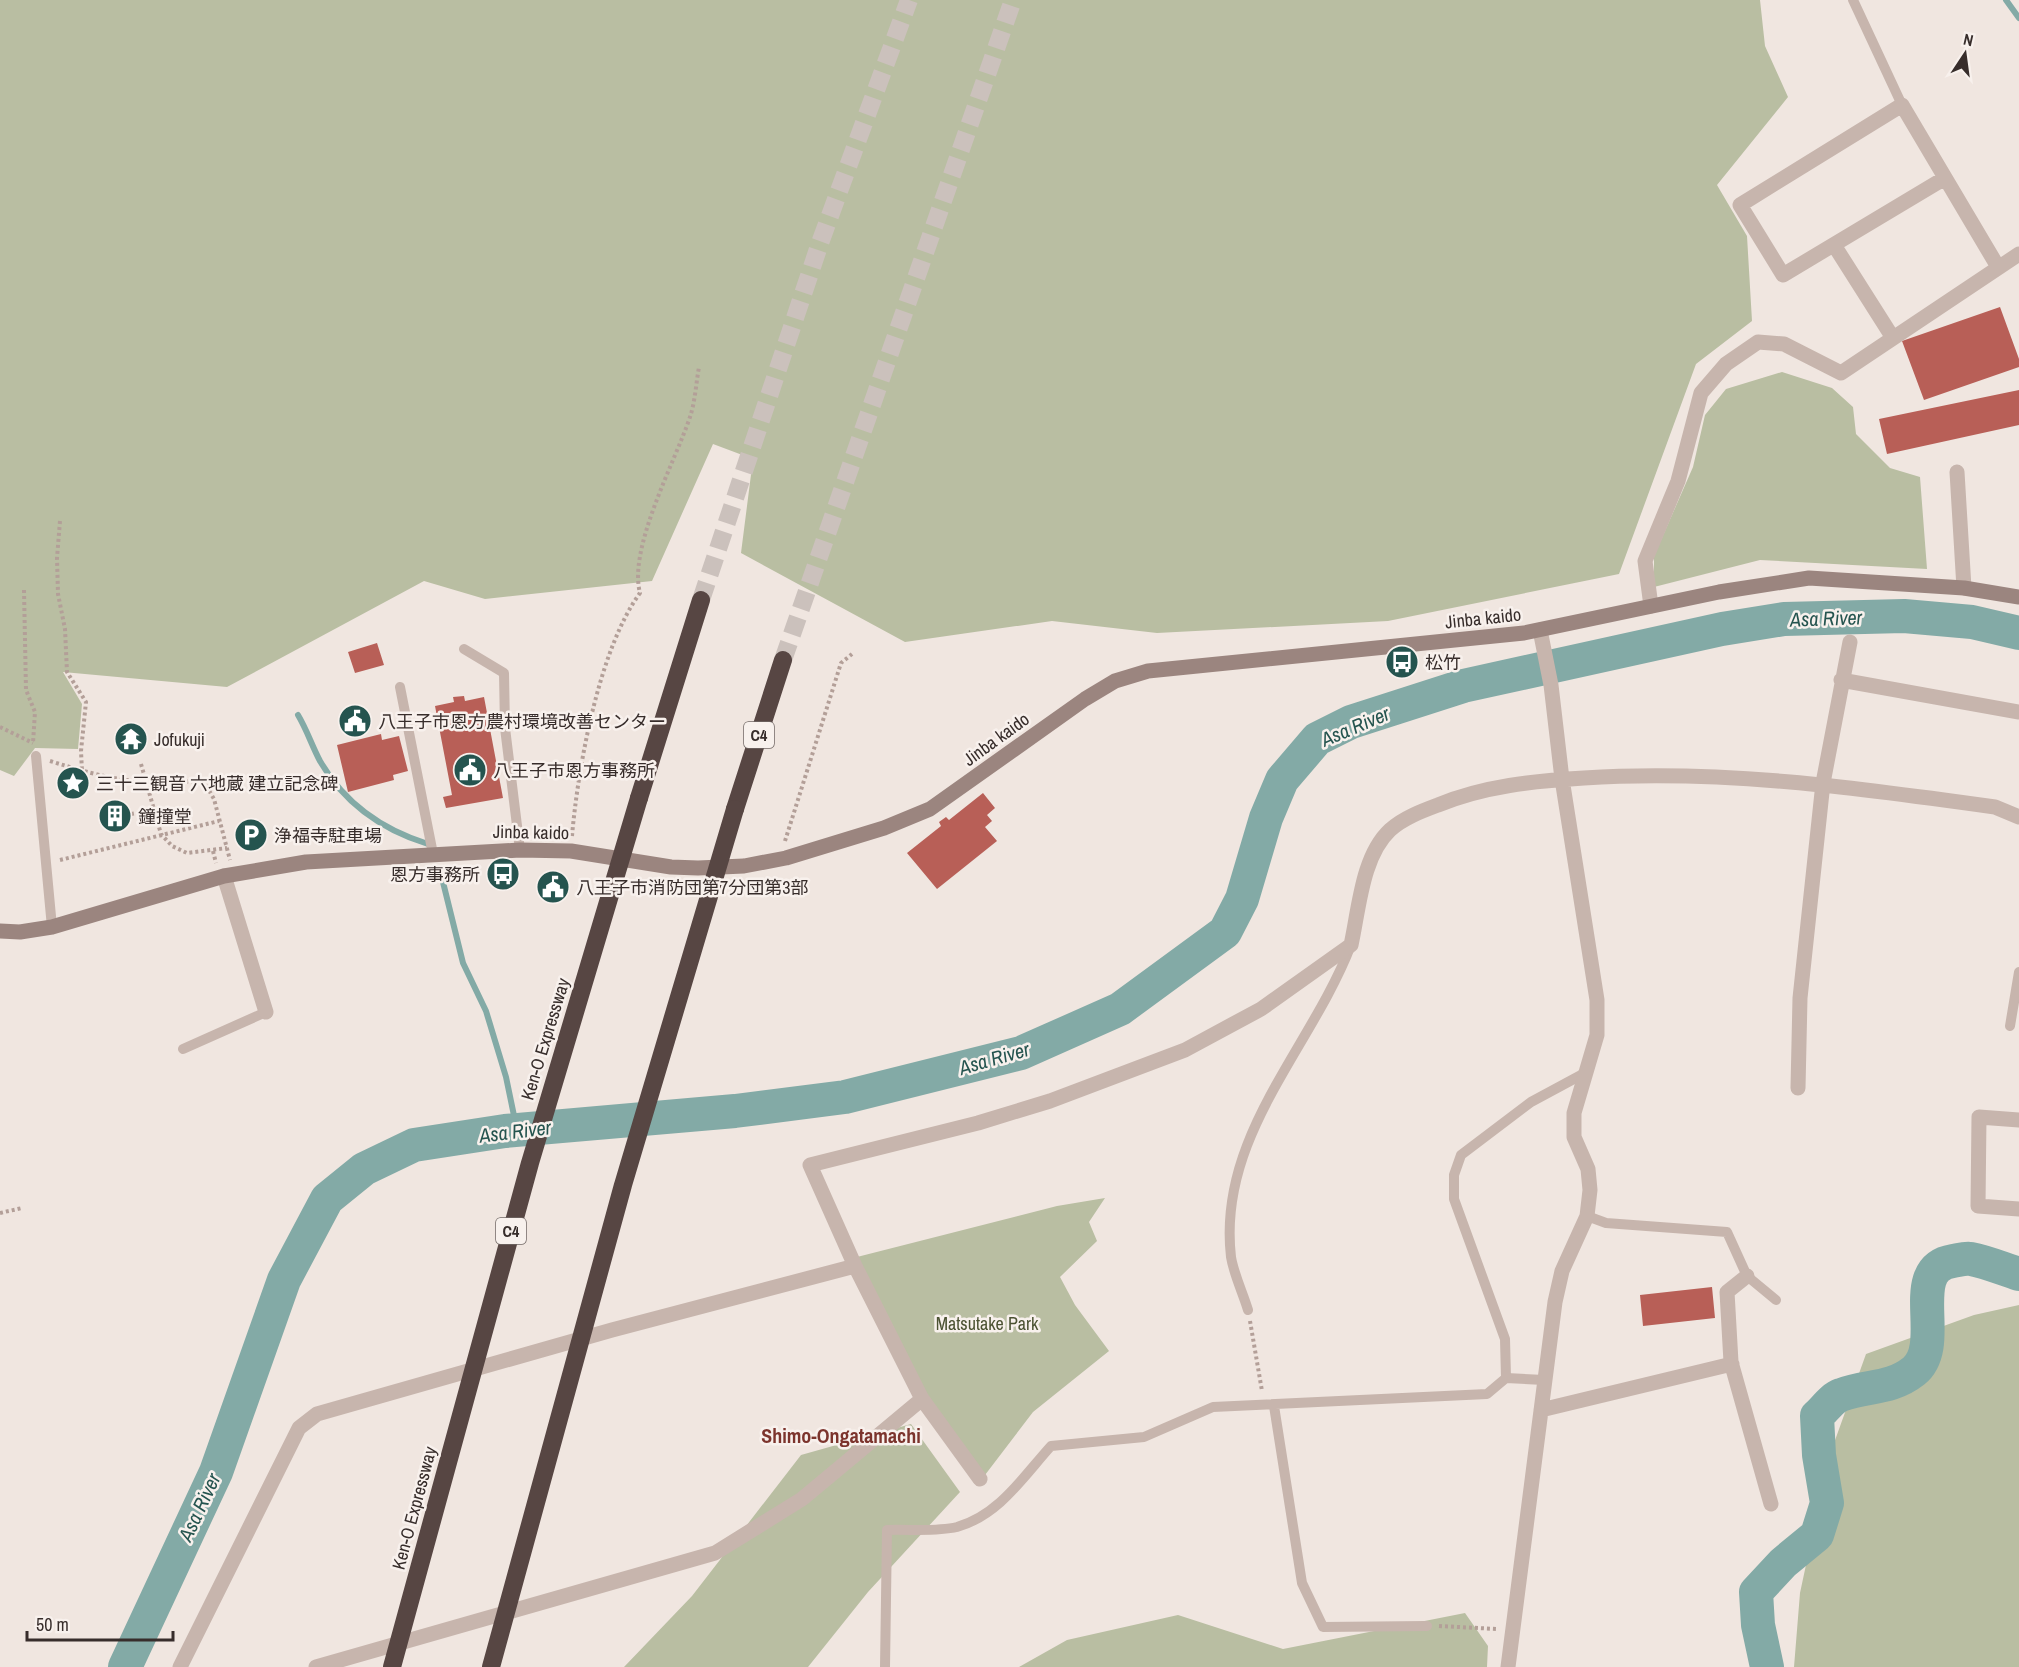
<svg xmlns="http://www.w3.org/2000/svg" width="2019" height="1667" viewBox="0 0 2019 1667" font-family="'Archivo Narrow','Noto Sans JP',sans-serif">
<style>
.green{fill:#b9bea2}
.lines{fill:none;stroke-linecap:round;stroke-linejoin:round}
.stream{stroke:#83aaa6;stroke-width:6}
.river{stroke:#83aaa6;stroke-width:34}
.building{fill:#b85f57}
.highway-tunnel{stroke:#cbc1bc;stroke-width:18;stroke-dasharray:18 9;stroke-linecap:butt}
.path{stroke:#b39f98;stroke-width:4;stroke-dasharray:3 3;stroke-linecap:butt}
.lane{stroke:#c7b5ad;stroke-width:10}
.street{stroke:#c7b5ad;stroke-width:15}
.secondary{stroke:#9b857f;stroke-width:15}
.highway{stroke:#574643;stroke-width:18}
.highway-bridge{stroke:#574643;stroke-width:18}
.labels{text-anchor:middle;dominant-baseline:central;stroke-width:5;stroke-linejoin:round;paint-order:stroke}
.shield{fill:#f8f1ed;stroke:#716865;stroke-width:1.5}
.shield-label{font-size:16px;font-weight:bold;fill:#372d2b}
.street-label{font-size:18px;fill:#372d2b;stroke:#f8f1ed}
.poi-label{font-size:18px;fill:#372d2b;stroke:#f8f1ed;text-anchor:start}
.park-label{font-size:18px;fill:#4b5232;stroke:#f8f1ed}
.water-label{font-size:20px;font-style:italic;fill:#25544f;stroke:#f8f1ed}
.neighbourhood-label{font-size:20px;font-weight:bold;fill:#7c342d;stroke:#f8f1ed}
</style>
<rect width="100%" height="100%" fill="#f0e6e0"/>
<path class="green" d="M0 0H1760L1765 46 1788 97 1717 185 1747 236 1752 321 1696 364 1619 574 1388 621 1157 633 1052 621 905 642 741 553 753 459 713 444 652 581 485 599 424 581 227 687 63 672 82 704 78 749 35 748 14 776 0 770Z
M1782 372 1832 388 1853 407 1856 434 1890 468 1920 477 1927 569 1760 560 1654 587V556L1693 467 1705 415 1726 389Z
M1105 1198 1089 1222 1097 1241 1060 1277 1075 1305 1109 1351 1033 1412 985 1475 928 1396 857 1257 1057 1206Z
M2019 1305V1667H1794L1800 1593 1829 1457 1866 1354 1974 1315Z
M911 1424 960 1492 868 1592 808 1667H624L692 1596 801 1455Z
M1465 1613 1488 1646 1487 1667H1019L1067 1640 1178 1615 1283 1649Z"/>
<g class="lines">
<path class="stream" d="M2006 0 2019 18
M298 715C307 730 312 746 320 761 344 803 383 830 428 844
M440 870 463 963 486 1011 506 1077 517 1130"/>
<path class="river" d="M125 1667 216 1472 284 1280 327 1199 364 1169 414 1145 505 1131 735 1111 845 1097 1021 1053 1120 1009 1225 932 1242 899 1266 818 1282 780 1317 739 1351 722 1463 686 1722 629 1784 619 1904 616 1972 622 2019 633
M1767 1667 1758 1625 1756 1592 1783 1563 1817 1535 1827 1503 1819 1455 1817 1416C1824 1410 1832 1398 1841 1395 1867 1385 1890 1390 1914 1371 1947 1344 1903 1269 1953 1261 1959 1260 1965 1258 1971 1259 1987 1262 2003 1269 2019 1274"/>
</g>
<path class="building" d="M2000 307 2019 359V367L1924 400 1902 341Z
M2019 390V425L1887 454 1879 419Z
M377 643 384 665 355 673 348 652Z
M464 696 465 701 484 697 503 798 446 808 443 797 452 795 435 706 454 702 453 697Z
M381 734 382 740 399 736 408 771 393 775 394 780 348 792 337 745Z
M983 793 995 808 987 815 992 821 985 827 997 841 937 889 907 853 941 826 939 822 946 817 949 820Z
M121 807 124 824 109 826 106 809Z
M545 875 563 876 561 900 543 898Z
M1712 1287 1715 1318 1643 1326 1640 1295Z"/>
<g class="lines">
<path class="highway-tunnel" d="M701 600 820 243 909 0
M783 660 1013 0"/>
<path class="path" d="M60 521 57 558 58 594 65 629 67 672 86 702 81 751 82 771
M24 590 26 690 35 712 33 743
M0 727 33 743
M50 761C108 779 142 787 203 780L214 799 230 860
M141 764 161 834 172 846 187 853 227 848
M125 815 155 810
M572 836C578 767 599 649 640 593 628 548 675 462 690 417 695 402 696 384 699 367
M785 841 841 663 852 654
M213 851 216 863
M60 860 219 821
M0 1213 22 1208
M1250 1321 1262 1391
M1439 1626 1497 1629"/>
<path class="lane" d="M1853 0 1902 105
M464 649 504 673 505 728 520 850
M400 687 433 854
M36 756 52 927
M2010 1026 2019 972
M183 1049 266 1012
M1587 1216 1606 1223 1727 1232 1747 1276 1776 1300
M1248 1310C1243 1293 1234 1275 1231 1257 1217 1136 1311 1049 1351 945
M1506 1378 1544 1380
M1274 1406 1302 1583 1323 1627 1427 1626
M885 1667 887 1530C909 1529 936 1532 957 1527 999 1515 1023 1477 1051 1446L1144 1437 1213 1407 1487 1394 1506 1378 1505 1339 1454 1199V1175L1461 1155 1531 1102 1583 1074"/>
<path class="street" d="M1945 178 1783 275 1740 205 1902 105 1998 267
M1834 245 1893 338
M1957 472 1964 588
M1651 606 1645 561 1678 481 1701 393 1726 364 1758 342 1784 344 1841 373 2019 254
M1841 680 2019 712
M224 876 266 1012
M1798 1088 1800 998 1823 783 1850 642
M2019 1120 1979 1117 1978 1206 2019 1209
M1747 1276 1727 1292 1731 1362 1771 1504
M1541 1410 1732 1364
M980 1479 922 1399 855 1266 810 1165 978 1123 1050 1101 1185 1050 1261 1009 1351 945C1359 909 1362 856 1390 830 1403 818 1422 811 1438 805 1484 786 1534 781 1584 778 1722 769 1859 788 1995 807L2019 817
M180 1667 299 1428 317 1414 612 1330 855 1266
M316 1667 715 1553 802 1499 922 1399
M1508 1667 1555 1302 1562 1271 1587 1216 1590 1190 1588 1169 1574 1137V1113L1597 1035V1000L1562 779 1551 685 1540 630"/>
<path class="secondary" d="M0 931 20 932 52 927 224 876 306 862 520 850 571 851 671 867 698 868 744 866 786 858 884 828 930 809 1085 699 1115 681 1148 671 1524 633 1719 592 1809 578 1964 588 2019 597"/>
<path class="highway" d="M639 798 701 600
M735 809 783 660"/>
<path class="highway-bridge" d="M392 1667 530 1163 639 798
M491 1667 623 1185 735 809"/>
</g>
<defs>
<g id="bus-disc" transform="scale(1.725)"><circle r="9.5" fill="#25544f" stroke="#f8f1ed"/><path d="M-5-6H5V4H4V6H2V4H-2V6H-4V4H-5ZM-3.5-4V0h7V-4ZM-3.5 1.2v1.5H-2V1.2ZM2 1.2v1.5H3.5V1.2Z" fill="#fff"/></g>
<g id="civic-disc" transform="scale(1.725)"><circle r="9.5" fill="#25544f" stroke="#f8f1ed"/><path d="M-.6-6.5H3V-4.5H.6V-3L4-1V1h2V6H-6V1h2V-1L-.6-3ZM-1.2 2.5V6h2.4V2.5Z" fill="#fff"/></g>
<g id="temple-disc" transform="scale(1.725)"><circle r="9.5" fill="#25544f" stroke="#f8f1ed"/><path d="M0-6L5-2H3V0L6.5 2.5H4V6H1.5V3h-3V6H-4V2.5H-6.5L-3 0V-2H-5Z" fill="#fff"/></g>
<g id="sight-disc" transform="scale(1.725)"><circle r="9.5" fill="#25544f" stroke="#f8f1ed"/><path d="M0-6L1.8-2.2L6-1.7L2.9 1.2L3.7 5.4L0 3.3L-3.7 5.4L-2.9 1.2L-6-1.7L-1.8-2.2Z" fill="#fff"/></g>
<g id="building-disc" transform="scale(1.725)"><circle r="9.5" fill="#25544f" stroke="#f8f1ed"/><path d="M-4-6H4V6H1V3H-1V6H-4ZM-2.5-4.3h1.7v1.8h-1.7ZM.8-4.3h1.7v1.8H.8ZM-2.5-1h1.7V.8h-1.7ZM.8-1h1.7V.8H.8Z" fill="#fff"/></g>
<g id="parking-disc" transform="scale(1.725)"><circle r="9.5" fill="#25544f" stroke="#f8f1ed"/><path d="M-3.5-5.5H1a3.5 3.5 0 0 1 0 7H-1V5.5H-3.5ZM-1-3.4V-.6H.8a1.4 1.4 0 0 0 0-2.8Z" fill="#fff"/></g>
</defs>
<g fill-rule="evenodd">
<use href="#bus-disc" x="1402" y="662"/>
<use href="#civic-disc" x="355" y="721"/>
<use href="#temple-disc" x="131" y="739"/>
<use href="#civic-disc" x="470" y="770"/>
<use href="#sight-disc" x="73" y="783"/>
<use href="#building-disc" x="115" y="816"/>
<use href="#parking-disc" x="251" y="835"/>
<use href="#bus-disc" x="503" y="874"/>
<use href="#civic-disc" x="553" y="887"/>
</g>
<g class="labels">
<g class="shield">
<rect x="744" y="722" width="30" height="26" rx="4.5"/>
<rect x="496" y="1218" width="30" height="26" rx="4.5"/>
</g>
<g class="shield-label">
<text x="759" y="735">C4</text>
<text x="511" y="1231">C4</text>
</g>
<g class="street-label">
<text transform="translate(1483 618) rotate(-6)">Jinba kaido</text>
<text transform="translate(996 739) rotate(-36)">Jinba kaido</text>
<text transform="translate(531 832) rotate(1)">Jinba kaido</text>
<text transform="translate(545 1039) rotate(-73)">Ken-O Expressway</text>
<text transform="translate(414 1508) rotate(-75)">Ken-O Expressway</text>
</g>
<g class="poi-label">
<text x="1425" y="662">松竹</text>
<text x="378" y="721">八王子市恩方農村環境改善センター</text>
<text x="154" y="739">Jofukuji</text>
<text x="493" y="770">八王子市恩方事務所</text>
<text x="96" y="783">三十三観音 六地蔵 建立記念碑</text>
<text x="138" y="816">鐘撞堂</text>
<text x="274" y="835">浄福寺駐車場</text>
<text x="480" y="874" text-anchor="end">恩方事務所</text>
<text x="576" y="887">八王子市消防団第7分団第3部</text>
</g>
<g class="park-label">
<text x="987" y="1323">Matsutake Park</text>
</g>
<g class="water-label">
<text transform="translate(1826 618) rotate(-2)">Asa River</text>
<text transform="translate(1355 726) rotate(-23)">Asa River</text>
<text transform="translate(994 1058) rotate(-16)">Asa River</text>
<text transform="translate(515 1131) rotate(-7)">Asa River</text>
<text transform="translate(199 1507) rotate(-65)">Asa River</text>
</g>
<g class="neighbourhood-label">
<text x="841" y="1435">Shimo-Ongatamachi</text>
</g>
</g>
<g transform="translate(1965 54) rotate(13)" stroke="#f8f1ed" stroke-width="4.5" paint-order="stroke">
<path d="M0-4.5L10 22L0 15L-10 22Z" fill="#372d2b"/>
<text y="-9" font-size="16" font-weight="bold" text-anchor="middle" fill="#372d2b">N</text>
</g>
<path d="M27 1631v9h146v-9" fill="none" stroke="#372d2b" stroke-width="3"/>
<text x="36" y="1631" font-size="18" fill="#372d2b" stroke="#f8f1ed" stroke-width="4.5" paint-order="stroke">50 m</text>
</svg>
